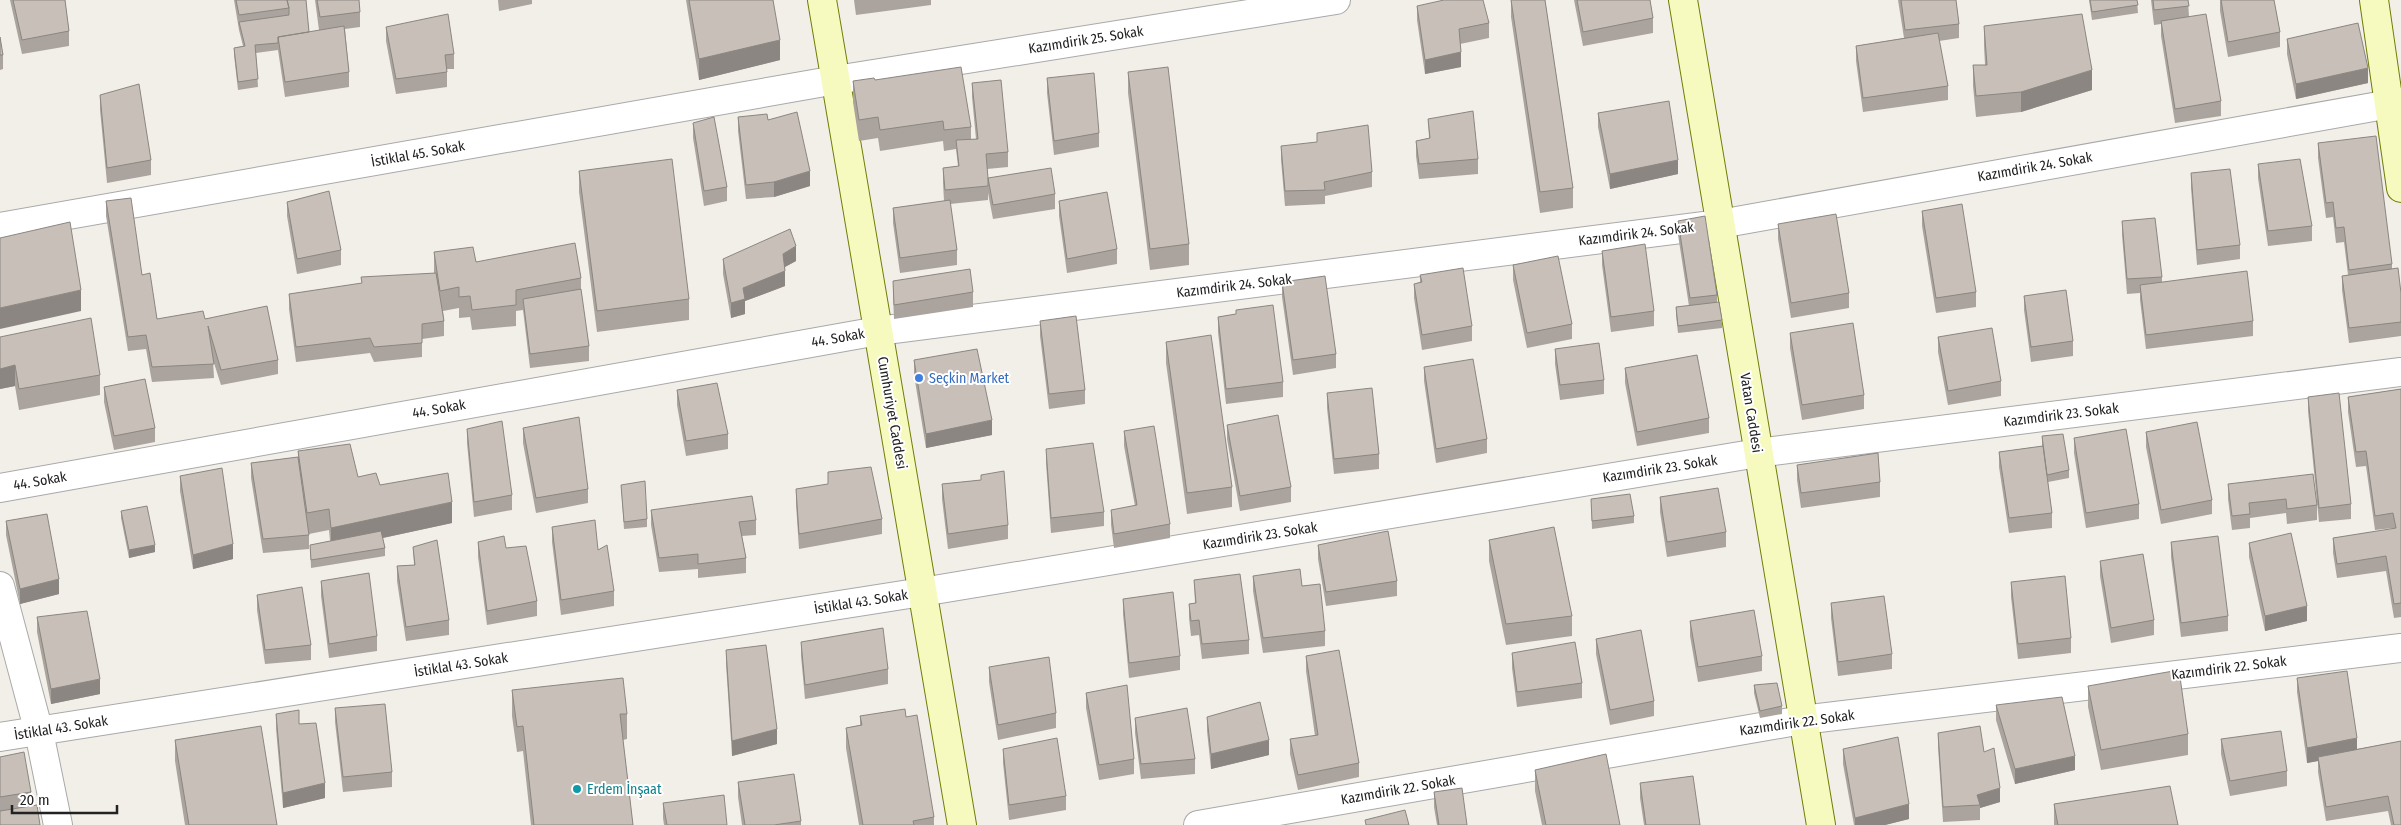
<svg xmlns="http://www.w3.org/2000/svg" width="2401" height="825" viewBox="0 0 2401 825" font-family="'Fira Sans Condensed',sans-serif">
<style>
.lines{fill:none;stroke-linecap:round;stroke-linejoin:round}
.street-casing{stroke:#a9a9a9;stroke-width:30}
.secondary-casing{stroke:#707d05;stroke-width:30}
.street{stroke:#fff;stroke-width:28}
.secondary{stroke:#f7fabf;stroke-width:28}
.wall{fill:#aba49e}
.shaded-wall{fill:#8b8681}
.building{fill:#c7bfb8;stroke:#8b8681}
.shop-dot{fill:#3f7fe0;stroke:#fff;stroke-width:2}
.culture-dot{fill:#0f9aa8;stroke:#fff;stroke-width:2}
.labels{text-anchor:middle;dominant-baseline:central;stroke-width:4;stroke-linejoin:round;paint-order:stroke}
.street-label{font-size:14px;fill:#222;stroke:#fff}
.shop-label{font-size:14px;fill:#366cbe;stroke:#fff;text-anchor:start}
.culture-label{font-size:14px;fill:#0d838f;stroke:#fff;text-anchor:start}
</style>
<rect width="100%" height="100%" fill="#f2efe9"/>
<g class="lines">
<g class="street-casing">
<path id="street" d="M0 227 836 80 1336 0
M0 488 878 331 1720 224 2401 102
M0 586 39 732 58 825
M0 737 922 592 1758 453 2401 372
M1198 825 1802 720 2401 648"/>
</g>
<g class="secondary-casing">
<path id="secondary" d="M822 0 962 825
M1683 0 1821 825
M2374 0 2401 188"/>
</g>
<use href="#street" class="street"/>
<use href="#secondary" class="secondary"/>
</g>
<path class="wall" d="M10 0H65L69 31V46L22 54Z
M234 0H306L309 32 319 30 315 0H359L360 12V27L345 29 349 72V87L285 97 278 50 256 53 258 87 238 90 234 55V48L243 46 239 30Z
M498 0H532V4L499 11Z
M686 0H773L780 60 699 80Z
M854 0H931V5L856 15Z
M1511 0H1545L1573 188V208L1540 213 1511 17Z
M1574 0H1650L1653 18V33L1583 46Z
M1898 0H1956L1959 24V38L1939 41 1948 86V100L1863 112 1856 61V46L1904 38Z
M2089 0H2137L2138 13 2092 20Z
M2151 0H2188L2189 17 2221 101V116L2175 123 2161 36V24L2154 25Z
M2220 0H2274L2280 32V47L2228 57 2220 11Z
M1417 6 1489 23V38L1460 44 1461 67 1425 74 1417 20Z
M1984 26 2092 90 2021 112 1976 117 1973 86V65H1985L1984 46Z
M386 27 454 54V69H447V87L396 94 386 41Z
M0 37 3 55V69L0 70Z
M2287 39 2368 83 2296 99 2287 54Z
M1128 72 1189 244V265L1150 270 1128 93Z
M1047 78 1099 133V147L1054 155 1047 93Z
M875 80 971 127V139H976L972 97V83L1008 152V167L987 169 988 178 1055 194V209L993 219 988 193V200L950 204 957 250V265L900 273 893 223V208L944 201 943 183V168L958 166 956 149 944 151 943 141 880 151 878 138 859 141 853 102V81Z
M100 95 151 160V175L107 183 100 110Z
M1598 113 1678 174 1610 189 1598 127Z
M738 117 768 120 810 186 774 197 746 199 738 131Z
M1428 119 1478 159V174L1419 179 1416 156V141L1429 138Z
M693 123 727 187V201L704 206 693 138Z
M2318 143 2392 264V269L2401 293V336L2349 343 2342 290V276L2348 275 2344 242 2336 243 2333 217 2326 218 2318 158Z
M1281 146 1372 172V187L1325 196V204L1285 206 1281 160Z
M2258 164 2312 226V241L2268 246 2258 178Z
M579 171 689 299V320L597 332 579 192Z
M2191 173 2240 245V259L2197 265 2191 188Z
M106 201 142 275 157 319H205L278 360V374L221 385 213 360 214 378 152 382 146 349 128 351 106 216Z
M1059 201 1117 249V264L1067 273 1059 216Z
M287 202 341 250V265L297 274 287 216Z
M1922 211 1976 292V307L1936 313 1922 226Z
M1678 221 1717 295V302L1722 320V328L1678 333 1676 315V307L1689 306 1678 235Z
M2122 221 2162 277V282L2253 321V336L2146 349 2140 300V293L2127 294 2122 235Z
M1778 224 1849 293V308L1791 318 1778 239Z
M1602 251 1654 311V326L1611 332 1602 265Z
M434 252 476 262 581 278V294L589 346V361L530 368 523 310 516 311V326L472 330 470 317 459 318V308L443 311 444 321V336L422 339V357L374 362 370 353 296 362 289 309V294L434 273Z
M723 259 796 261 785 267V286L745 301V314L731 318 723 274Z
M1513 265 1572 324V339L1527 348 1513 280Z
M1420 275 1472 326V341L1422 350 1414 298V284L1420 282Z
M893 281 973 292V307L894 319 893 295Z
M1282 282 1336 354V368L1293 375 1282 297Z
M2024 296 2073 341V356L2031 362 2024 310Z
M1236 314 1283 382V397L1226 404 1218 332V317Z
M1040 321 1085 390V404L1049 409 1040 336Z
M1790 333 1864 395V409L1802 420 1790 348Z
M0 337 100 375V395L19 410 15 386 0 389Z
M1938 337 2001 381V396L1948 405 1938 352Z
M1166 342 1232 487V507L1187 514 1166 363Z
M1555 349 1604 380V394L1560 400 1555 364Z
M914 360 992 435 926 448 914 375Z
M1424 367 1487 439V453L1436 463 1424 381Z
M1625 368 1709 418V433L1637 446 1625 383Z
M104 387 155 428V442L114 450 104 402Z
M2401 389V617L2394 618 2386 571 2337 578 2333 553V538L2393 529V528L2375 530 2366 466 2356 467 2348 412V397Z
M677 390 728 434V449L686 456 677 405Z
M1327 393 1379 454V469L1334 474 1327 408Z
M2308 397 2351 504V519L2319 522 2308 411Z
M1227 425 1291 487V502L1240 511 1227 439Z
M523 428 588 489V503L536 513 523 443Z
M467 429 512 495V510L474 517 467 443Z
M1124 431 1170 524V538L1114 548 1111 525V510L1135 506 1124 446Z
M2146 432 2212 500V514L2161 524 2146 447Z
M2042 436 2069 470V478L2048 482 2052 513V528L2009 533 1999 467V452L2042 446Z
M2074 438 2139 504V519L2086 528 2074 453Z
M1046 449 1104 512V526L1051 533 1046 463Z
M298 451 358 477 380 485 452 523 383 538 385 548V556L311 568 310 545 330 541 329 530 309 534V549L263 553 251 478V463L298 457Z
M1797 465 1880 482V497L1801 508 1797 480Z
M981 475 1008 525V539L948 549 942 499V484L981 480Z
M180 476 233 559 193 569 180 491Z
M2228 484 2317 505V520L2287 524 2286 513 2250 518V528L2232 530 2228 499Z
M621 485 647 519V527L624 529Z
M796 489 882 519V534L799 549 796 504Z
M1660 497 1726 532V547L1667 557 1660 512Z
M1591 499 1634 516V523L1592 529Z
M651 510 756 520V535L742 536 746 558V573L698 578V569L659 572 651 525Z
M121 511 155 552 129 558 121 518Z
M6 521 59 594 20 604 6 535Z
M552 527 614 591V606L561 615 552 542Z
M1489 540 1572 616V636L1506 645 1489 561Z
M478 542 506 548 537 601V616L487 625 478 557Z
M2171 542 2228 616V631L2181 637 2171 557Z
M2249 543 2307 621 2265 631 2249 557Z
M1318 545 1397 581V596L1326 606 1318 559Z
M413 547 449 620V635L406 641 397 581V566L414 565Z
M2100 561 2154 620V635L2111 643 2100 576Z
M1253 576 1302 586 1325 631V646L1263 653 1253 591Z
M1194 580 1249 640V654L1202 659 1199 635 1191 636 1189 618V604L1195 603Z
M321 581 377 636V651L329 658 321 596Z
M2011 582 2071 638V653L2018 659 2011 597Z
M257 595 311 645V660L265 664 257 610Z
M1123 599 1180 656V670L1129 678 1123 614Z
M1831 603 1892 654V669L1838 676 1831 618Z
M37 617 100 694 51 704 37 632Z
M1690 621 1762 656V671L1698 682 1690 636Z
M1596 639 1654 701V716L1610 725 1596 654Z
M801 642 888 669V684L805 699 801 656Z
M726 650 777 744 732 756 726 664Z
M1512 653 1582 683V698L1517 707 1512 668Z
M1306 656 1359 763V777L1298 790 1290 754V739L1315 736 1306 671Z
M989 667 1056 713V728L998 740 989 682Z
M2297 678 2357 749 2401 741V825H2391L2388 811 2326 821 2318 772V761L2307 763 2297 692Z
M1754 685 1782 706V714L1760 718 1754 693Z
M2088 686 2188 734V755L2101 770 2088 707Z
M512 690 627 714V739L623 740 633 825H531L523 751 517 752 512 716Z
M1086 693 1134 759V774L1099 780 1086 708Z
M1996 705 2075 770 2015 784 1996 720Z
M335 708 392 772V787L343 792 335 722Z
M276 714 299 724 325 798 283 808 276 729Z
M860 716 906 717 934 817V825H859L846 748V728L860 725Z
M1207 717 1269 755 1211 769 1207 731Z
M1135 718 1195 759V774L1141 779 1135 733Z
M1938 733 1984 752 2000 802 1980 808V820L1943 822 1938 747Z
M2221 739 2287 771V786L2230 796 2221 754Z
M175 740 277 825H185L175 761Z
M1003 749 1066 796V810L1009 820 1003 763Z
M1843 749 1909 819 1885 825H1854L1843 764Z
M0 757 31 792V806L0 825Z
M1535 770 1620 825H1542L1535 791Z
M738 782 801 821V825H742L738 797Z
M1640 783 1700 825H1644L1640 798Z
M1434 792 1467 825H1437L1434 807Z
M663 803 727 825H664L663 818Z
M2054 804 2178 825H2054Z"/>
<path class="shaded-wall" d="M780 40V60L699 80V59Z
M1461 52V67L1425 74V60Z
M2368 68V83L2296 99V84Z
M2092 70V90L2021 112V92Z
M1678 160V174L1610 189V174Z
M810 171V186L774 197V182Z
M796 246V261L783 268V254Z
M785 271V286L745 301V314L731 318V303L743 288Z
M81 290V311L0 329V308Z
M15 365V386L0 389V369Z
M992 420V435L926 448V434Z
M452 502V523L331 549V528Z
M233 544V559L193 569V555Z
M155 545V552L129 558V550Z
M59 579V594L20 604V589Z
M2307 606V621L2265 631V616Z
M100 679V694L51 704V689Z
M777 729V744L732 756V741Z
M2357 738V752L2318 757V761L2307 763V748Z
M1269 740V755L1211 769V754Z
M2075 756V770L2015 784V769Z
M325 783V798L283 808V793Z
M2000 788V802L1980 808V805L1977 795Z
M1909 804V819L1885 825H1855V818Z"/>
<path class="building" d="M13 0H65L69 31 22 40Z
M236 0H287L289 8 239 15Z
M287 0H306L309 32 278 37V43L255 45 258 79 238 82 234 48 245 46 239 22 289 15V8Z
M317 0H359L360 12 320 17Z
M689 0H773L780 40 699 59Z
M1444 0H1483L1489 23 1459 29 1461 52 1425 60 1417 6Z
M1511 0H1545L1573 188 1540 192Z
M1577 0H1650L1653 18 1583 32Z
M1901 0H1956L1959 24 1905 30Z
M2090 0H2137L2138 5 2092 12Z
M2153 0H2188L2189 6 2154 10Z
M2221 0H2274L2280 32 2228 42Z
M448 14 454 54 445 55 447 72 396 79 386 27Z
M2082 14 2092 70 2021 92 1976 96 1973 65H1987L1984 26Z
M2206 14 2221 101 2175 109 2161 21Z
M2358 23 2368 68 2296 84 2287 39Z
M344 26 349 72 285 82 278 37Z
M1938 33 1948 86 1863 98 1856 46Z
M0 37 3 55H0Z
M961 67 971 127 944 130 943 121 880 130 878 117 859 120 853 81 874 78 875 80Z
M1168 67 1189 244 1150 249 1128 72Z
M1094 73 1099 133 1054 141 1047 78Z
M1001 80 1008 152 986 154 988 178 1051 168 1055 194 993 205 988 178V186L945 190 943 168 959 166 956 140 978 139 972 83Z
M139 84 151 160 107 168 100 95Z
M1669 101 1678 160 1610 174 1598 113Z
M1473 111 1478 159 1419 164 1416 141 1430 138 1428 119Z
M797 112 810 171 774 182 746 185 738 117 767 114 768 120Z
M714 117 727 187 704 191 693 123Z
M1368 125 1372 172 1324 182 1325 190 1285 191 1281 146 1317 142V133Z
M2376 136 2392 264 2349 270 2344 227 2336 228 2333 202 2326 203 2318 143Z
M672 159 689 299 597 311 579 171Z
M2300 159 2312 226 2268 231 2258 164Z
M2230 169 2240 245 2197 250 2191 173Z
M329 191 341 250 297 259 287 202Z
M1107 192 1117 249 1067 259 1059 201Z
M131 198 142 275 150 273 157 319 203 311 205 319 267 306 278 360 221 370 208 326 214 364 152 367 146 335 128 337 106 201Z
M950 200 957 250 900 258 893 208Z
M1962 204 1976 292 1936 298 1922 211Z
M1836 214 1849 293 1791 303 1778 224Z
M1705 216 1717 295 1690 298 1678 221Z
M2155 218 2162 277 2127 279 2122 221Z
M70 222 81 290 0 308V238Z
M790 229 796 246 783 254 785 271 743 288 745 299 731 303 723 259Z
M575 243 581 278 516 290V305L472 310 470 296 459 297V287L440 291 434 252 473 247 476 262Z
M1645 244 1654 311 1611 317 1602 251Z
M1558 256 1572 324 1527 333 1513 265Z
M1463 268 1472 326 1422 335 1414 284 1422 282 1420 275Z
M2398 268 2401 293V322L2349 328 2342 276Z
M970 269 973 292 894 305 893 281Z
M2247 271 2253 321 2146 335 2140 285Z
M436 273 444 321 422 324V343L374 347 370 338 296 347 289 294 362 283 361 277Z
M1325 276 1336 354 1293 360 1282 282Z
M581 289 589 346 530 354 523 299Z
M2066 290 2073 341 2031 347 2024 296Z
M1719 302 1722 320 1678 326 1676 307Z
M1273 305 1283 382 1226 389 1218 317 1236 314V310Z
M1076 316 1085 390 1049 394 1040 321Z
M91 318 100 375 19 389 15 365 0 369V337Z
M1853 323 1864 395 1802 405 1790 333Z
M1992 328 2001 381 1948 391 1938 337Z
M1211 335 1232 487 1187 493 1166 342Z
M1599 343 1604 380 1560 385 1555 349Z
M977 349 992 420 926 434 914 360Z
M1697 355 1709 418 1637 432 1625 368Z
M1473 359 1487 439 1436 449 1424 367Z
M145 379 155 428 114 436 104 387Z
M717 383 728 434 686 441 677 390Z
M1372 388 1379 454 1334 459 1327 393Z
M2401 389V603L2394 604 2386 556 2337 564 2333 538 2396 528 2393 513 2375 516 2366 451 2356 452 2348 397Z
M2339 393 2351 504 2319 508 2308 397Z
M1278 415 1291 487 1240 496 1227 425Z
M579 417 588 489 536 498 523 428Z
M502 421 512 495 474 502 467 429Z
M2197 422 2212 500 2161 510 2146 432Z
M1154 426 1170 524 1114 534 1111 510 1137 505 1124 431Z
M2126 429 2139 504 2086 513 2074 438Z
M2063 434 2069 470 2047 475 2042 436Z
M1093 443 1104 512 1051 518 1046 449Z
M350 444 358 477 376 473 380 485 448 473 452 502 331 528 329 509 307 513 298 451Z
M2043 446 2052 513 2009 518 1999 452Z
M1878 453 1880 482 1801 493 1797 465Z
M298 457 309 535 263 539 251 463Z
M871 467 882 519 799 534 796 489 828 484V472Z
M222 468 233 544 193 555 180 476Z
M1004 471 1008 525 948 534 942 484 981 480V475Z
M2313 474 2317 505 2287 509 2286 499 2249 503 2250 514 2232 516 2228 484Z
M645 481 647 519 624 522 621 485Z
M1718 488 1726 532 1667 542 1660 497Z
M1630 494 1634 516 1592 521 1591 499Z
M752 496 756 520 739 522 746 558 698 564V554L659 558 651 510Z
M147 506 155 545 129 550 121 511Z
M47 514 59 579 20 589 6 521Z
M595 520 598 550 607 545 614 591 561 600 552 527Z
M1554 527 1572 616 1506 624 1489 540Z
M381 531 385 548 311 560 310 545Z
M1388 531 1397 581 1326 592 1318 545Z
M2291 533 2307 606 2265 616 2249 543Z
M504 536 506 548 526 546 537 601 487 611 478 542Z
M2218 536 2228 616 2181 623 2171 542Z
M437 540 449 620 406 627 397 566 415 565 413 547Z
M2143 554 2154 620 2111 628 2100 561Z
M1300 569 1302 586 1320 584 1325 631 1263 638 1253 576Z
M369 573 377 636 329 644 321 581Z
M1240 574 1249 640 1202 644 1199 620 1191 621 1189 604 1196 603 1194 580Z
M2065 576 2071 638 2018 644 2011 582Z
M302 587 311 645 265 650 257 595Z
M1173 592 1180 656 1129 663 1123 599Z
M1884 596 1892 654 1838 662 1831 603Z
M1754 610 1762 656 1698 667 1690 621Z
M87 611 100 679 51 689 37 617Z
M883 628 888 669 805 685 801 642Z
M1641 630 1654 701 1610 710 1596 639Z
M1575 642 1582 683 1517 692 1512 653Z
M766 645 777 729 732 741 726 650Z
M1339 650 1359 763 1298 775 1290 739 1318 735 1306 656Z
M1049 657 1056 713 998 725 989 667Z
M2179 670 2188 734 2101 750 2088 686Z
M2347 671 2357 738 2307 748 2297 678Z
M623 678 627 714H620L633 825H534L523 726 517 727 512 690Z
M1777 683 1782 706 1760 711 1754 685Z
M1127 685 1134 759 1099 765 1086 693Z
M2062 697 2075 756 2015 769 1996 705Z
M1260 702 1269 740 1211 754 1207 717Z
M385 704 392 772 343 777 335 708Z
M1187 708 1195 759 1141 764 1135 718Z
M905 709 906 717 917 715 934 817 913 821 914 825H863L846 728 862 725 860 716Z
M299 710V724L316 723 325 783 283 793 276 714Z
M261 726 277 825H189L175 740Z
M1980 726 1984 752 1994 748 2000 788 1977 795 1980 805 1943 807 1938 733Z
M2281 731 2287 771 2230 781 2221 739Z
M1898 737 1909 804 1855 818 1843 749Z
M1057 738 1066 796 1009 805 1003 749Z
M2401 741V825H2394L2388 796 2326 807 2318 757Z
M24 752 31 792 0 797V757Z
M1606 754 1620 825H1546L1535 770Z
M794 774 801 821 774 825H745L738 782Z
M1693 776 1700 825H1646L1640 783Z
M2170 786 2178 825H2058L2054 804Z
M1462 788 1467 825H1439L1434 792Z
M724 795 727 825H667L663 803Z
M37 805 40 825H0V811Z
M1405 810 1409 825H1366L1365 820Z"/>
<circle class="shop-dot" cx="919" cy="378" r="5"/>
<circle class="culture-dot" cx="577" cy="789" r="5"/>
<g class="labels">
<g class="street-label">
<text transform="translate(1086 40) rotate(-9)">Kazımdirik 25. Sokak</text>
<text transform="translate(418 154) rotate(-10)">İstiklal 45. Sokak</text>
<text transform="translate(2035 167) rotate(-10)">Kazımdirik 24. Sokak</text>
<text transform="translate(1636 234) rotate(-7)">Kazımdirik 24. Sokak</text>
<text transform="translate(1234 286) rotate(-7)">Kazımdirik 24. Sokak</text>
<text transform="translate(838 338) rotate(-10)">44. Sokak</text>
<text transform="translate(439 409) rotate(-10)">44. Sokak</text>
<text transform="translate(892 413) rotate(80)">Cumhuriyet Caddesi</text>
<text transform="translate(1751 413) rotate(81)">Vatan Caddesi</text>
<text transform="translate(2061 415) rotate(-7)">Kazımdirik 23. Sokak</text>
<text transform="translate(1660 469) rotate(-9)">Kazımdirik 23. Sokak</text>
<text transform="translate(40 481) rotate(-10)">44. Sokak</text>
<text transform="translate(1260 536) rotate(-9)">Kazımdirik 23. Sokak</text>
<text transform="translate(861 602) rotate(-9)">İstiklal 43. Sokak</text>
<text transform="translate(461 665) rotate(-9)">İstiklal 43. Sokak</text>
<text transform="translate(2229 668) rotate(-7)">Kazımdirik 22. Sokak</text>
<text transform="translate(1797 723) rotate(-8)">Kazımdirik 22. Sokak</text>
<text transform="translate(61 728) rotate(-9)">İstiklal 43. Sokak</text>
<text transform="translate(1398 790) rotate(-10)">Kazımdirik 22. Sokak</text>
</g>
<g class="shop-label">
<text x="929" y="378">Seçkin Market</text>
</g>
<g class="culture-label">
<text x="587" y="789">Erdem İnşaat</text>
</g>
</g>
<path d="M12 805v8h105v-8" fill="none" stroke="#222222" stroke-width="2.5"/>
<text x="20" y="805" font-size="15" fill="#222222" stroke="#ffffff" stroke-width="4" paint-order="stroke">20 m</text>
</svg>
